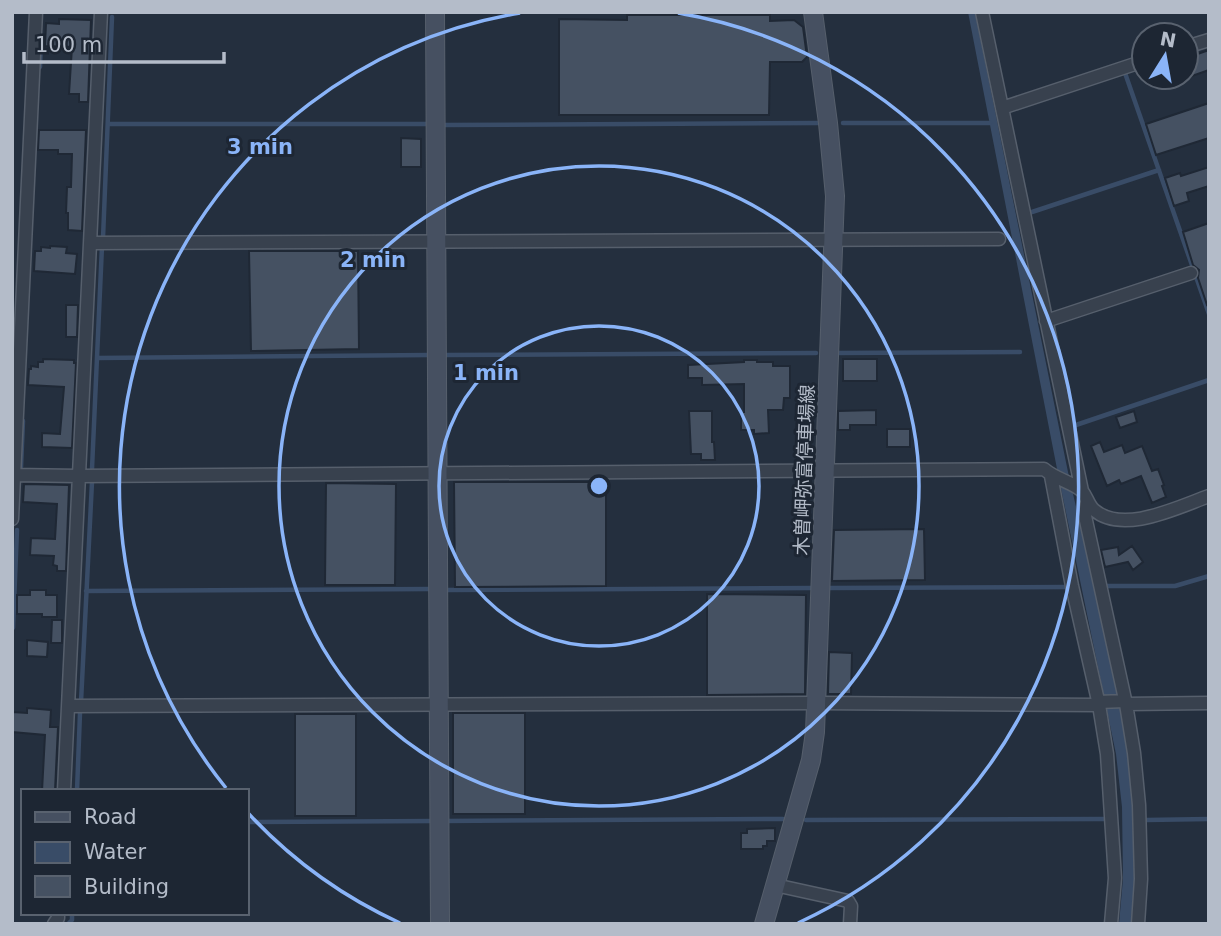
<svg xmlns="http://www.w3.org/2000/svg" width="1221" height="936" viewBox="0 0 1221 936" font-family="'DejaVu Sans','Noto Sans JP',sans-serif">
<style>
.water{fill:#394c67}
.lines{fill:none;stroke-linecap:round;stroke-linejoin:round}
.stream{stroke:#394c67;stroke-width:4.5}
.building{fill:#455162;stroke:#1f2835;stroke-width:2}
.street-casing{stroke:#565f6c;stroke-width:15}
.secondary-casing{stroke:#565f6c;stroke-width:20}
.street{stroke:#38414e;stroke-width:12}
.secondary{stroke:#465061;stroke-width:18}
.ring{fill:none;stroke:#8ab4f8;stroke-width:3.5}
.labels{text-anchor:middle;dominant-baseline:central;stroke-width:6;stroke-linejoin:round;paint-order:stroke}
.street-label{font-size:19px;fill:#b4bcc9;stroke:#1d2633}
.centre{fill:#8ab4f8;stroke:#1d2633;stroke-width:3.5}
.ring-label{font-size:21px;text-anchor:middle;font-weight:bold;fill:#8ab4f8;stroke:#1d2633;stroke-width:6;stroke-linejoin:round;paint-order:stroke}
</style>
<rect width="100%" height="100%" fill="#242f3e"/>
<path class="water" d="M968 12H975L1068 472 1120 698 1132 779 1135 879 1131 924H1119L1123 879 1122 807 1116 754 1058 474Z"/>
<g class="lines">
<path class="stream" d="M40 67 41 42
M1125 73 1209 314
M843 123H990
M108 124H427
M442 125 819 123
M1032 212 1159 170
M103 238 112 17
M836 353 1020 352
M446 355 816 353
M97 358 430 355
M1076 425 1209 380
M21 467 23 421
M92 469 102 246
M1105 586H1175L1209 576
M828 588 1068 587
M446 590 811 588
M86 591 431 589
M13 628 17 530
M81 702 92 482
M77 791 80 713
M806 820 1106 819
M1146 820 1209 819
M444 821 783 819
M247 822 435 821
M68 924 72 920V913"/>
</g>
<path class="building" d="M627 15H770V21L794 20 803 27 807 57 802 62H770L769 115H559V19L627 20Z
M59 19 91 20 88 102H79V94H69L72 47 45 46 46 23 59 24Z
M1209 50V70L1192 76 1186 58Z
M1209 103V138L1156 155 1146 124Z
M39 130H86L82 231 68 230V213H66L67 187H71L72 154H58V150H38Z
M401 138 421 139V167H401Z
M1209 167V186L1187 193 1189 201 1174 206 1165 178 1180 173 1181 176Z
M1209 223V304L1207 305 1198 278 1199 270 1193 265 1183 232Z
M50 246 67 247 66 253 77 254 75 274 34 271 35 251H41V247L50 248Z
M249 251H358L359 349 251 351Z
M66 305H78L77 337H66Z
M43 359 74 360V363H76L72 448 42 447V433L60 434 64 387 28 385 29 369H31V366L38 367V362H43Z
M843 359H877V381H843Z
M744 360H757V362H773V366H790V398H784L783 410H768L769 433 754 434V430H741V412H744V384L702 385V378H688V365L744 362Z
M876 410V425H850V430H838V411Z
M689 411H712V442H714L715 460H701V454H691Z
M1134 411 1137 422 1120 428 1116 417Z
M887 429H910V447H887Z
M1100 442 1104 452 1122 445 1125 453 1142 446 1152 471 1158 469 1164 485 1162 486 1166 497 1152 503 1141 476 1121 484 1119 480 1107 486 1091 446Z
M454 482H591V485H606V586L455 587Z
M326 483 396 484 395 585H325Z
M24 484 69 485 66 571H57V566L53 565 54 556 30 555 31 538 55 539 57 504 23 502Z
M924 529 925 580 832 581 834 530Z
M1132 546 1143 562 1133 570 1128 562 1105 567 1101 550 1118 547 1119 555Z
M30 590H46V595H57V617H42V614H17V595H30Z
M707 594 806 595 805 694 707 695Z
M52 620H62V643H51Z
M27 640 48 642 47 657 27 656Z
M829 652 852 653 851 694H828Z
M27 708 51 710 50 727H58L55 791H42L45 735 12 732V712L27 713Z
M453 713H525V814H453Z
M295 714H356V816H295Z
M775 828V841H767V846H763V849H741V833H747V829Z"/>
<g class="lines">
<g class="street-casing">
<path id="street" d="M982 12 1082 491
M1186 47 1209 40
M1002 108 1144 61
M91 243 999 239
M1046 321 1191 273
M14 475 79 476 1044 469C1055 479 1074 483 1082 491 1087 497 1088 505 1094 510 1123 535 1178 507 1209 496
M1051 476 1072 586 1099 705 1107 754 1115 878 1111 924
M1087 502 1085 516 1126 704 1134 753 1139 805 1141 879 1138 924
M12 519 36 12
M1098 702 1125 701
M1126 704 1209 703
M68 706 817 703 1099 705
M64 791 101 12
M775 885 848 901 851 906 850 924
M54 924 58 918V913"/>
</g>
<g class="secondary-casing">
<path id="secondary" d="M435 12 440 924
M764 924 811 760 815 732 835 196 828 123 813 12"/>
</g>
<use href="#street" class="street"/>
<use href="#secondary" class="secondary"/>
</g>
<g class="ring">
<circle cx="599" cy="486" r="160"/>
<circle cx="599" cy="486" r="320"/>
<path d="M400 923A480 480 0 0 1 248 813M226 788A480 480 0 0 1 520 13M678 13A480 480 0 0 1 798 923"/>
</g>
<g class="labels">
<g class="street-label">
<text transform="translate(804 470) rotate(-88)">木曽岬弥富停車場線</text>
</g>
</g>
<circle cx="599" cy="486" r="10" class="centre"/>
<g class="ring-label">
<text x="260" y="154">3 min</text>
<text x="373" y="267">2 min</text>
<text x="486" y="380">1 min</text>
</g>
<rect width="1221" height="936" fill="none" stroke="#b4bcc9" stroke-width="28"/>
<rect x="21" y="789" width="228" height="126" fill="#1d2633" stroke="#59626f" stroke-width="2"/>
<rect x="35" y="812" width="35" height="10" fill="#465061" stroke="#59626f" stroke-width="2"/>
<text x="84" y="824" font-size="21" fill="#b4bcc9">Road</text>
<rect x="35" y="842" width="35" height="21" fill="#394c67" stroke="#59626f" stroke-width="2"/>
<text x="84" y="859" font-size="21" fill="#b4bcc9">Water</text>
<rect x="35" y="876" width="35" height="21" fill="#455162" stroke="#59626f" stroke-width="2"/>
<text x="84" y="894" font-size="21" fill="#b4bcc9">Building</text>
<g transform="translate(1165 56) rotate(11)"><circle r="33" fill="#1d2633" stroke="#59626f" stroke-width="2"/>
<path d="M0-5L12 26L0 18L-12 26Z" fill="#8ab4f8"/>
<text y="-10" font-size="19" font-weight="bold" text-anchor="middle" fill="#b4bcc9">N</text>
</g>
<path d="M24 52v10h200v-10" fill="none" stroke="#b4bcc9" stroke-width="3.5"/>
<text x="35" y="52" font-size="21" fill="#b4bcc9" stroke="#1d2633" stroke-width="5" paint-order="stroke">100 m</text>
</svg>
